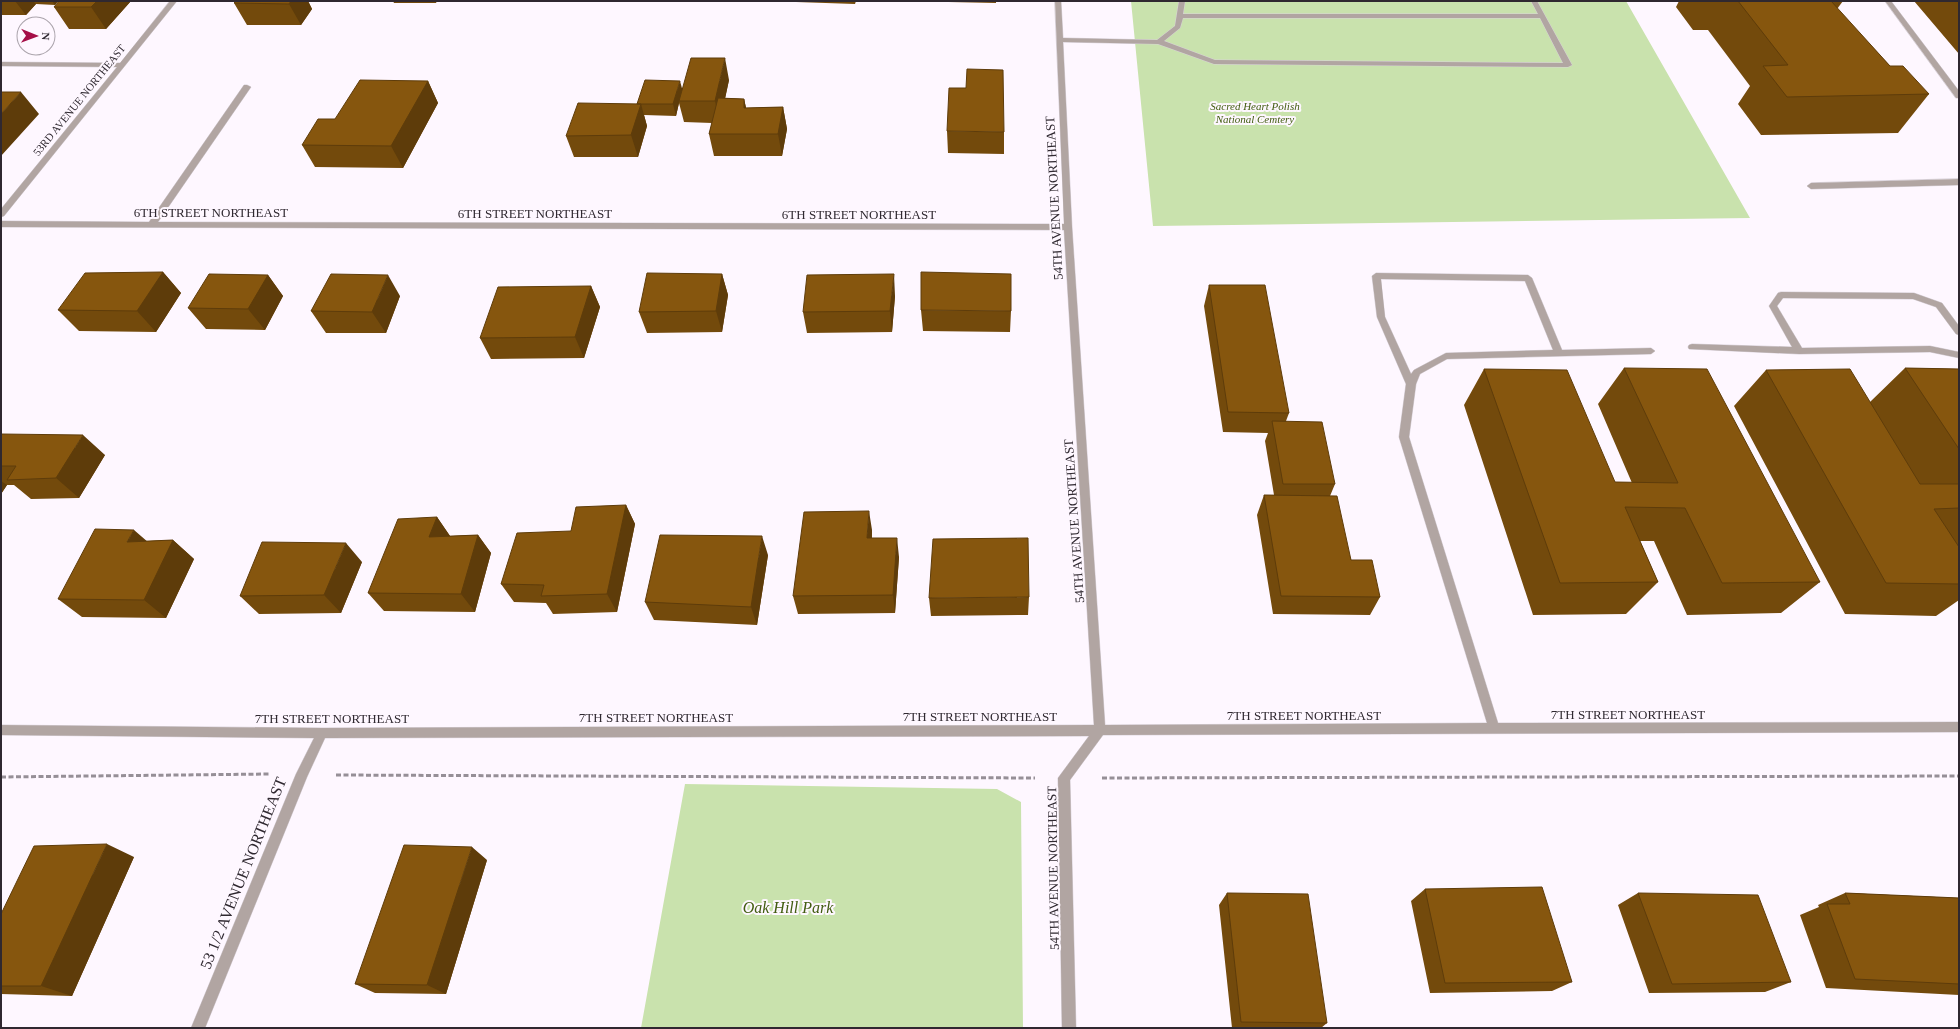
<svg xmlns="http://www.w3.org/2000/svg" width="1960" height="1029" viewBox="0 0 1960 1029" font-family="'Times New Roman',serif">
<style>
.green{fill:#c9e2ad}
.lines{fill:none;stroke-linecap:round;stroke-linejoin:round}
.minor-casing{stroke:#d9d2da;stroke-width:1}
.path{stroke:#968f97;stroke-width:3;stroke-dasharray:5 2.5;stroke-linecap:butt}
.minor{fill:#b1a5a2;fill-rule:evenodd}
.wall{fill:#734a0c}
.shaded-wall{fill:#5e3c0a}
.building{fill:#86560e;stroke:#5e3c0a}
.labels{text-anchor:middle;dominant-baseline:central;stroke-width:4;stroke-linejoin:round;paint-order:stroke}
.far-street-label{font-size:11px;fill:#2f2830;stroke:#fef7ff}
.far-park-label{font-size:11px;font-style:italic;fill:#425d11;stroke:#fef7ff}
.street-label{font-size:13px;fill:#2f2830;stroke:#fef7ff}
.near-street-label{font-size:16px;fill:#2f2830;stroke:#fef7ff}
.near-park-label{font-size:16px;font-style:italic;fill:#425d11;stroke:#fef7ff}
</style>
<rect width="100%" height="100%" fill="#fef7ff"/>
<path class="green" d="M1131 1H1626L1750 218 1153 226Z
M685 784 997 789 1021 802 1023 1028H641Z"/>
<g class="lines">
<g class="minor-casing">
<path id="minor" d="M170 1H177L4 216 1 217V209L117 67 1 66V62L120 63Z
M1055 1H1061L1063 38 1157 40 1175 26 1179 1H1185L1183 14H1538L1531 1H1537L1572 65 1568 67 1214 64 1158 44 1063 42 1072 227 1105 725 1487 723 1399 437 1406 384 1377 317 1372 276 1376 273 1528 275 1532 278 1562 350 1651 348 1655 351 1651 354 1447 359 1420 374 1416 384 1409 437 1498 723 1959 722V732L1103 735 1070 780 1076 1028H1062L1058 778 1089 736 325 738 307 777 205 1028H191L296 774 314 738 1 735V725L322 728 1094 725 1064 230 1 227V221L149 222 244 85H247L251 87 158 222 1064 224ZM1183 18H1540L1563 63 1215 60 1164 41 1180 28ZM1381 279 1525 281 1553 350 1446 353 1414 370 1411 374 1385 317Z
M1885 1H1891L1959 91V98H1956Z
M1959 179V185L1811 189 1807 186 1811 183Z
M1781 292 1914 293 1942 303 1959 326V335L1956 334 1936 307 1913 299 1783 298 1777 306 1802 348 1930 346 1959 352V358L1930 352 1799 354 1689 349 1688 347 1689 345 1692 344 1792 347 1769 306 1778 293Z"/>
</g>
<path class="path" d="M336 775 1035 778
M1 777 269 774
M1102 778 1959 776"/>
<use href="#minor" class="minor"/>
</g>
<path class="wall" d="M1 1H58L55 5 36 4 26 15H1Z
M131 1 106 29H69L54 7Z
M308 1 312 9 301 25H247L234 3Z
M393 1H437L436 3H394Z
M796 1H856L855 4 796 2Z
M901 1H996V3Z
M1679 1H1843L1837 9 1890 66 1929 94 1898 133 1761 135 1738 104 1750 86 1708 30H1693L1676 7Z
M1914 1H1959V54Z
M729 80 725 98 744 99 746 108 783 107 787 129 782 156H714L709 134 712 123 684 122 679 103 676 116 644 115 647 126 638 157H574L566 136 637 104 682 89Z
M428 81 438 103 403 168 315 167 302 145 335 119Z
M947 131 1004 132V154L948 153Z
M163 272 181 293 156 332 79 331 58 310Z
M722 274 728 295 722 332 647 333 639 312Z
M268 275 283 296 265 330 206 329 188 308Z
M1209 285 1289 413 1286 421 1335 484 1330 496 1351 560 1380 597 1370 615 1273 614 1257 515 1264 495H1274L1265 441 1268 433 1223 432 1204 306Z
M591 286 600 307 584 358 491 359 480 338Z
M400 296 386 333H326L311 311Z
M895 296 892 332 807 333 803 312Z
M921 310 1011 311 1010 332 923 331Z
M1624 368 1820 582 1781 613 1687 615 1654 541H1640L1658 582 1626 614 1533 615 1464 405 1484 369 1615 482 1632 483 1598 404Z
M1905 368 1959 369V600L1936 616 1845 614 1734 406 1766 370 1870 402Z
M1 434 105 455 79 498 31 499 14 485H7L1 494Z
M626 505 635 524 617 612 553 614 546 603 514 602 501 584 571 531Z
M437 517 450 536 478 535 491 553 475 612 384 611 368 593Z
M872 530V538L899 557 895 613 798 614 793 596Z
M173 540 194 559 166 618 82 617 58 599 148 541Z
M768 555 757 625 654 620 645 602Z
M362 562 341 613 259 614 240 596Z
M1029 597 1028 615 931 616 929 598Z
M134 857 72 996 1 994V914Z
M487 860 446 994 375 993 355 984Z
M1425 889 1572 982 1552 991 1430 993 1411 901Z
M1227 893 1327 1023 1321 1028H1232L1219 905Z
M1638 893 1791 982 1765 992 1649 993 1618 905Z
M1845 893 1959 898V995L1826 988 1800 915 1819 907 1818 905Z"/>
<path class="shaded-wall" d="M15 1H33L36 4 26 15Z
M52 1H58L55 5Z
M97 1H131L106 29 91 7Z
M291 1H308L312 9 301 25 289 4Z
M725 58 729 80 720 123 715 101Z
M428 81 438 103 403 168 391 146Z
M680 81 683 92 679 101V103L676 116 673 104Z
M21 92 39 114 1 156V114Z
M744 99 749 120 744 108Z
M641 104 647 126 638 157 631 135Z
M783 107 787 129 782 156 778 134Z
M163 272 181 293 156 332 137 311Z
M722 274 728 295 722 332 716 311Z
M894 274 895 296 892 332 890 311Z
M268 275 283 296 265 330 248 309Z
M388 275 400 296 386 333 372 312Z
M591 286 600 307 584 358 575 337Z
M83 435 105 455 79 498 56 478Z
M1 481 7 485 1 494Z
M626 505 635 524 617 612 607 594Z
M869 511 872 530 870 557 867 538Z
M437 517 450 536 429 537Z
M134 530 156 549 127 542Z
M478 535 491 553 475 612 461 594Z
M762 536 768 555 757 625 751 607Z
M897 538 899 557 895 613 893 595Z
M173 540 194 559 166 618 144 600Z
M346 543 362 562 341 613 324 595Z
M107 844 134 857 72 996 41 986Z
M472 847 487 860 446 994 427 985Z"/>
<path class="building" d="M59 1H97L91 7H54Z
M236 1H291L289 4 234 3Z
M1738 1H1831L1890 66H1903L1929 94 1787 97 1763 66 1788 65Z
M691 58H725L715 101H679Z
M967 69 1003 70 1004 132 947 131 949 88H966Z
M360 80 428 81 391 146 302 145 318 119H335Z
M645 80 680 81 673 104H637Z
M1 92H21L1 114Z
M718 98 744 99V108L783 107 778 134H709Z
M578 103 641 104 631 135 566 136Z
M163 272 137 311 58 310 85 273Z
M921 272 1011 274V311L921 310Z
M647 273 722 274 716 311 639 312Z
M209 274 268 275 248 309 188 308Z
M331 274 388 275 372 312 311 311Z
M894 274 890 311 803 312 807 275Z
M1209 285H1265L1289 413 1228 412Z
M591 286 575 337 480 338 498 287Z
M1624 368 1707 369 1820 582 1722 583 1685 508 1625 507 1658 582 1560 583 1484 369 1567 370 1615 482 1678 483Z
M1905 368 1959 369V449Z
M1850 369 1920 484H1959V508L1934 509 1959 547V584L1886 583 1766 370Z
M1272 421 1322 422 1335 484H1283Z
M1 434 83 435 56 478 7 480 16 466H1Z
M1264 495 1337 496 1351 560H1372L1380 597 1281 596Z
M626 505 607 594 541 596 544 585 501 584 517 533 571 531 576 507Z
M869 511 867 538H897L893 595 793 596 804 512Z
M437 517 429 537 478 535 461 594 368 593 398 519Z
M95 529 134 530 127 542 173 540 144 600 58 599Z
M660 535 762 536 751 607 645 602Z
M1028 538 1029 597 929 598 933 539Z
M262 542 346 543 324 595 240 596Z
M107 844 41 986H1V914L34 846Z
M404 845 472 847 427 985 355 984Z
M1542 887 1572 982 1445 983 1425 889Z
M1227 893 1308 894 1327 1023 1241 1022Z
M1638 893 1758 895 1791 982 1672 984Z
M1845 893 1959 898V984L1855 979 1827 904H1850Z"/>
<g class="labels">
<g class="far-street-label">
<text transform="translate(79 100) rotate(-51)">53RD AVENUE NORTHEAST</text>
</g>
<g class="far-park-label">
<text x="1255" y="106">Sacred Heart Polish<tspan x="1255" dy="13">National Cemtery</tspan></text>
</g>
<g class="street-label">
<text transform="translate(1054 198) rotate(-93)">54TH AVENUE NORTHEAST</text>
<text x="211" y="212">6TH STREET NORTHEAST</text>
<text x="535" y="213">6TH STREET NORTHEAST</text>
<text x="859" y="214">6TH STREET NORTHEAST</text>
<text transform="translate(1074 521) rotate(-94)">54TH AVENUE NORTHEAST</text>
<text x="1628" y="714">7TH STREET NORTHEAST</text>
<text x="1304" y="715">7TH STREET NORTHEAST</text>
<text x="980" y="716">7TH STREET NORTHEAST</text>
<text x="656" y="717">7TH STREET NORTHEAST</text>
<text x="332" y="718">7TH STREET NORTHEAST</text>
<text transform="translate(1053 868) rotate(-91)">54TH AVENUE NORTHEAST</text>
</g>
<g class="near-street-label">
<text transform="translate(243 873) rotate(-68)">53 1/2 AVENUE NORTHEAST</text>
</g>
<g class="near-park-label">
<text x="788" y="907">Oak Hill Park</text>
</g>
</g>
<rect width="1960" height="1029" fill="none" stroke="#2f2830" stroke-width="4"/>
<g transform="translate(36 36) rotate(91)"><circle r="19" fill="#fef7ff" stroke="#aba4ac"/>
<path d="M0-3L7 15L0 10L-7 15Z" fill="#a50e47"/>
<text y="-6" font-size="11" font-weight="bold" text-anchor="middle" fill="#2f2830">N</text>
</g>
</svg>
